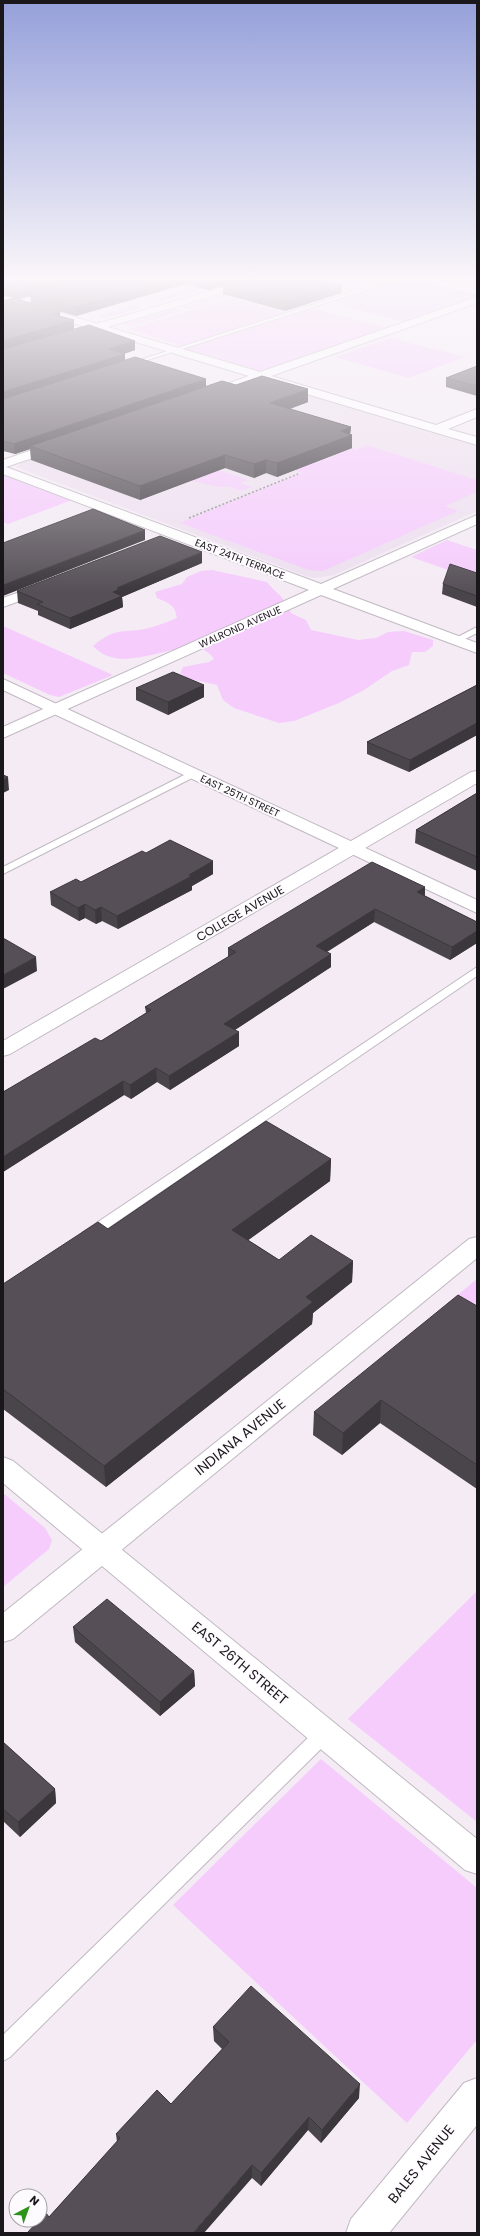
<svg xmlns="http://www.w3.org/2000/svg" width="480" height="2236" viewBox="0 0 480 2236" font-family="Poppins,sans-serif">
<style>
.built{fill:#eddfef}
.green{fill:#f5ccfc}
.lines{fill:none;stroke-linecap:round;stroke-linejoin:round}
.lane-casing{stroke:#c1b9c2;stroke-width:2}
.street-casing{stroke:#c1b9c2;stroke-width:2}
.secondary-casing{stroke:#c1b9c2;stroke-width:2}
.path{stroke:#938d94;stroke-width:1.5;stroke-dasharray:2 2;stroke-linecap:butt}
.lane{fill:#fff;fill-rule:evenodd}
.street{fill:#fff;fill-rule:evenodd}
.secondary{fill:#fff;fill-rule:evenodd}
.wall{fill:#4a444b}
.shaded-wall{fill:#3c373d}
.building{fill:#564f57;stroke:#3c373d}
.labels{text-anchor:middle;dominant-baseline:central;stroke-width:4;stroke-linejoin:round;paint-order:stroke}
.far-street-label{font-size:10px;fill:#1a171b;stroke:#fefbff}
.street-label{font-size:12px;fill:#1a171b;stroke:#fefbff}
.near-street-label{font-size:14px;fill:#1a171b;stroke:#fefbff}
</style>
<rect width="100%" height="100%" fill="#f4ebf5"/>
<path class="built" d="M263 381 477 446V511L334 575 315 578 306 576 16 467 22 462 255 382Z"/>
<path class="green" d="M400 280H419L477 294V297L405 322 330 302Z
M256 284 263 286 189 309 184 307Z
M201 285 209 287 163 301 155 299Z
M232 298 287 313 183 346 129 329Z
M136 305 142 307 106 318 98 316Z
M310 308 386 328 258 372 181 350Z
M173 309 184 310 132 326 124 324Z
M391 338 465 357 409 378 335 357Z
M367 445 477 480V492L445 506 458 511 323 571 309 570 180 523 302 473 294 470 352 448 356 450Z
M218 470 248 480 240 483 251 487C249 488 245 490 242 490 238 491 234 487 230 487 219 488 203 484 191 480Z
M3 474 72 500 8 524 3 522Z
M447 540 477 550V580L411 557Z
M212 570 267 582C278 596 284 595 291 613L306 620 311 630 358 640 376 638 388 632 404 631 433 640V646L425 652H412L409 665 392 671 364 690 339 703 294 721 279 723 234 708 223 700 217 685 186 678 180 673 183 667 209 662 214 659C192 625 126 683 93 646 116 626 124 634 149 628 159 625 168 622 177 618 175 605 169 603 157 598L155 592 182 584 187 577 201 571Z
M3 626 113 675 59 697 50 695 3 673Z
M477 1279V1322L447 1304Z
M3 1493 45 1528 52 1540 49 1549 3 1587Z
M477 1591V1822L348 1719Z
M321 1759 477 1888V2040L407 2123 173 1905Z"/>
<g class="lines">
<g class="lane-casing">
<path id="lane" d="M390 280H397L129 366 124 365Z
M47 293 49 296 3 309V305Z
M477 627V633L459 642 452 640Z
M192 771 197 774 196 776 3 874V867Z
M477 967V976L93 1238H83L81 1235 83 1232Z
M325 1725 331 1727 334 1733 331 1739 10 2057 3 2061V2035L319 1727Z"/>
</g>
<g class="street-casing">
<path id="street" d="M3 296 260 372 477 297V303L271 376 436 425 477 409V417L448 429 477 437V445L260 380 210 397H202L200 395 202 393 249 376 3 302Z
M58 441 62 442 64 445 62 448 6 467 321 584 477 515V524L333 589 477 643V653L321 595 3 738V727L309 590 3 474V460Z
M45 583 50 584 52 587 50 590 3 607V598Z
M477 771V783L10 1054 3 1056V1041L471 772Z
M3 1457 13 1461 477 1839V1874L465 1870 3 1483Z
M477 2078V2125L389 2233H346L351 2219 464 2083Z"/>
</g>
<g class="secondary-casing">
<path id="secondary" d="M248 280H262L260 282 70 338 66 339 61 336 62 334Z
M422 280H437L477 289V295L424 282Z
M3 679 477 900V913L3 690Z
M477 1237V1258L13 1639 3 1642V1613L469 1239Z"/>
</g>
<path class="path" d="M189 518 298 474"/>
<use href="#lane" class="lane"/>
<use href="#street" class="street"/>
<use href="#secondary" class="secondary"/>
</g>
<path class="wall" d="M3 280H321L342 285 341 293 285 311 223 294V286L208 290 185 284 76 316 31 303 30 296 19 299 3 295Z
M475 280H477V284H475Z
M3 301 60 312V316L74 329 135 341V350L124 354 125 360 206 386 236 385 308 402 290 409 351 427 350 434 352 448 277 477 266 473 254 478 225 468 140 500 31 460 30 449 15 454 3 451Z
M477 366V396L446 387V378Z
M202 563 122 597 123 607 70 629 38 615V611L18 603 17 591Z
M477 573V607L442 594 443 584Z
M204 685V697L168 715 136 700V688Z
M477 685V735L409 772 367 754V742Z
M477 793V871L415 843 416 830Z
M146 853 213 861V874L192 886V890L118 929 102 921 96 924 85 918 79 921 51 905 50 892 81 882Z
M425 887V896L477 922V943L450 960 374 922 327 952 331 954V967L235 1030 239 1046 170 1090 157 1082 131 1099 124 1095 3 1172V1092L101 1041 146 1013 145 1007 228 957V948Z
M331 1159 330 1181 248 1240 279 1260 353 1261 352 1282 313 1313 312 1324 106 1487 3 1409V1284L108 1229Z
M477 1306V1489L380 1423 342 1455 313 1435 314 1412Z
M73 1627 194 1671 195 1686 160 1716 75 1642Z
M3 1742 55 1789 56 1803 20 1837 3 1821Z
M213 2027 359 2098 321 2143 308 2130 261 2186 252 2178 49 2217 117 2142 116 2134 171 2104 222 2049 214 2041Z"/>
<path class="shaded-wall" d="M60 280H93L30 294V296L19 299 18 290Z
M173 280H185V284L76 316V307Z
M215 280H245L208 290 207 282Z
M342 285 341 293 285 311V302Z
M60 312V321L53 314Z
M74 320V329L3 350V341Z
M135 341V350L109 358V349Z
M125 354V363L3 402V392Z
M206 379V388L30 446V449L15 454 14 444Z
M308 389V402L270 416V403Z
M351 427 350 435H352V448L277 477V463L341 431Z
M225 455V468L140 500V486Z
M266 460V473L254 478V464Z
M145 530V540L3 596V585Z
M202 552V563L122 597 123 607 70 629V618L113 592 117 588Z
M204 685V697L168 715V702Z
M477 723V735L409 772 410 760Z
M8 777 9 790 3 793V780Z
M213 861V874L192 886V890L118 929 117 916Z
M425 887 424 900 417 892Z
M85 904V918L79 921 78 908Z
M101 907 102 921 96 924 95 910Z
M375 909 374 922 315 959 316 946Z
M477 931V943L450 960 452 947Z
M331 954V967L224 1037V1024Z
M36 957 37 971 3 989V975Z
M239 1032V1046L170 1090 169 1076Z
M156 1068 157 1082 131 1099 130 1085Z
M123 1081 124 1095 3 1172V1157Z
M331 1159 330 1181 232 1252V1230Z
M353 1261 352 1282 313 1313 312 1324 106 1487 104 1466 306 1297Z
M381 1400 380 1423 342 1455 343 1433Z
M194 1671 195 1686 160 1716V1702Z
M55 1789 56 1803 20 1837 18 1822Z
M360 2084 359 2098 321 2143 322 2130Z
M309 2117 308 2130 261 2186V2173Z
M252 2165V2178L204 2233H193Z"/>
<path class="building" d="M3 280H60L18 290 3 286Z
M81 280H173L76 307 30 294Z
M199 280H215L207 282Z
M245 280H321L342 285 285 302 223 286Z
M14 298 60 312 53 314 74 320 3 341V301Z
M89 325 135 341 109 349 125 354 3 392V349Z
M135 357 206 379 14 444 3 441V399Z
M477 366V386L446 378Z
M262 376 308 389 270 403 351 427 341 431 352 435 277 463 266 460 254 464 225 455 140 486 30 446 222 381 236 385Z
M93 509 145 530 3 585V543Z
M160 536 202 552 117 588 120 589 113 592 122 596 70 618 37 604 43 602 17 591Z
M450 564 477 573V596L443 584Z
M173 672 204 685 168 702 136 688Z
M477 685V723L410 760 367 742Z
M3 775 8 777 3 780Z
M477 793V857L416 830Z
M170 840 213 861 189 875 192 876 117 916 101 907 95 910 85 904 78 908 50 892 76 879 81 882 142 851 146 853Z
M372 862 425 887 417 892 477 922V931L452 947 375 909 316 946 331 954 224 1024 239 1032 169 1076 156 1068 130 1085 123 1081 3 1157V1092L95 1038 101 1041 151 1010 145 1007 236 952 228 948Z
M3 938 36 957 3 975Z
M266 1121 331 1159 232 1230 279 1260 311 1235 353 1261 306 1297 313 1302 104 1466 3 1389V1284L98 1222 108 1229Z
M458 1295 477 1306V1465L381 1400 343 1433 314 1412Z
M107 1599 194 1671 160 1702 73 1627Z
M3 1742 55 1789 18 1822 3 1809Z
M251 1986 360 2084 322 2130 309 2117 261 2173 252 2165 193 2233H27L39 2220H40V2219L46 2213 49 2217 120 2138 116 2134 157 2090 171 2104 229 2042 213 2027Z"/>
<linearGradient id="sky" x2="0" y2="1"><stop stop-color="#95a0da"/><stop offset="0.47" stop-color="#faf6fa"/><stop offset="1" stop-color="#faf6fa" stop-opacity="0"/></linearGradient>
<rect width="480" height="593" fill="url(#sky)"/>
<g class="labels">
<g class="far-street-label">
<text transform="translate(240 559) rotate(21)">EAST 24TH TERRACE</text>
<text transform="translate(240 627) rotate(-24)">WALROND AVENUE</text>
<text transform="translate(240 796) rotate(25)">EAST 25TH STREET</text>
</g>
<g class="street-label">
<text transform="translate(240 913) rotate(-30)">COLLEGE AVENUE</text>
</g>
<g class="near-street-label">
<text transform="translate(240 1437) rotate(-39)">INDIANA AVENUE</text>
<text transform="translate(240 1663) rotate(40)">EAST 26TH STREET</text>
<text transform="translate(421 2164) rotate(-51)">BALES AVENUE</text>
</g>
</g>
<rect width="480" height="2236" fill="none" stroke="#1a171b" stroke-width="8"/>
<g transform="translate(28 2208) rotate(41)"><circle r="19" fill="#fefbff" stroke="#a3a0a4"/>
<path d="M0-3L7 15L0 10L-7 15Z" fill="#2e9419"/>
<text y="-6" font-size="11" font-weight="bold" text-anchor="middle" fill="#1a171b">N</text>
</g>
</svg>
